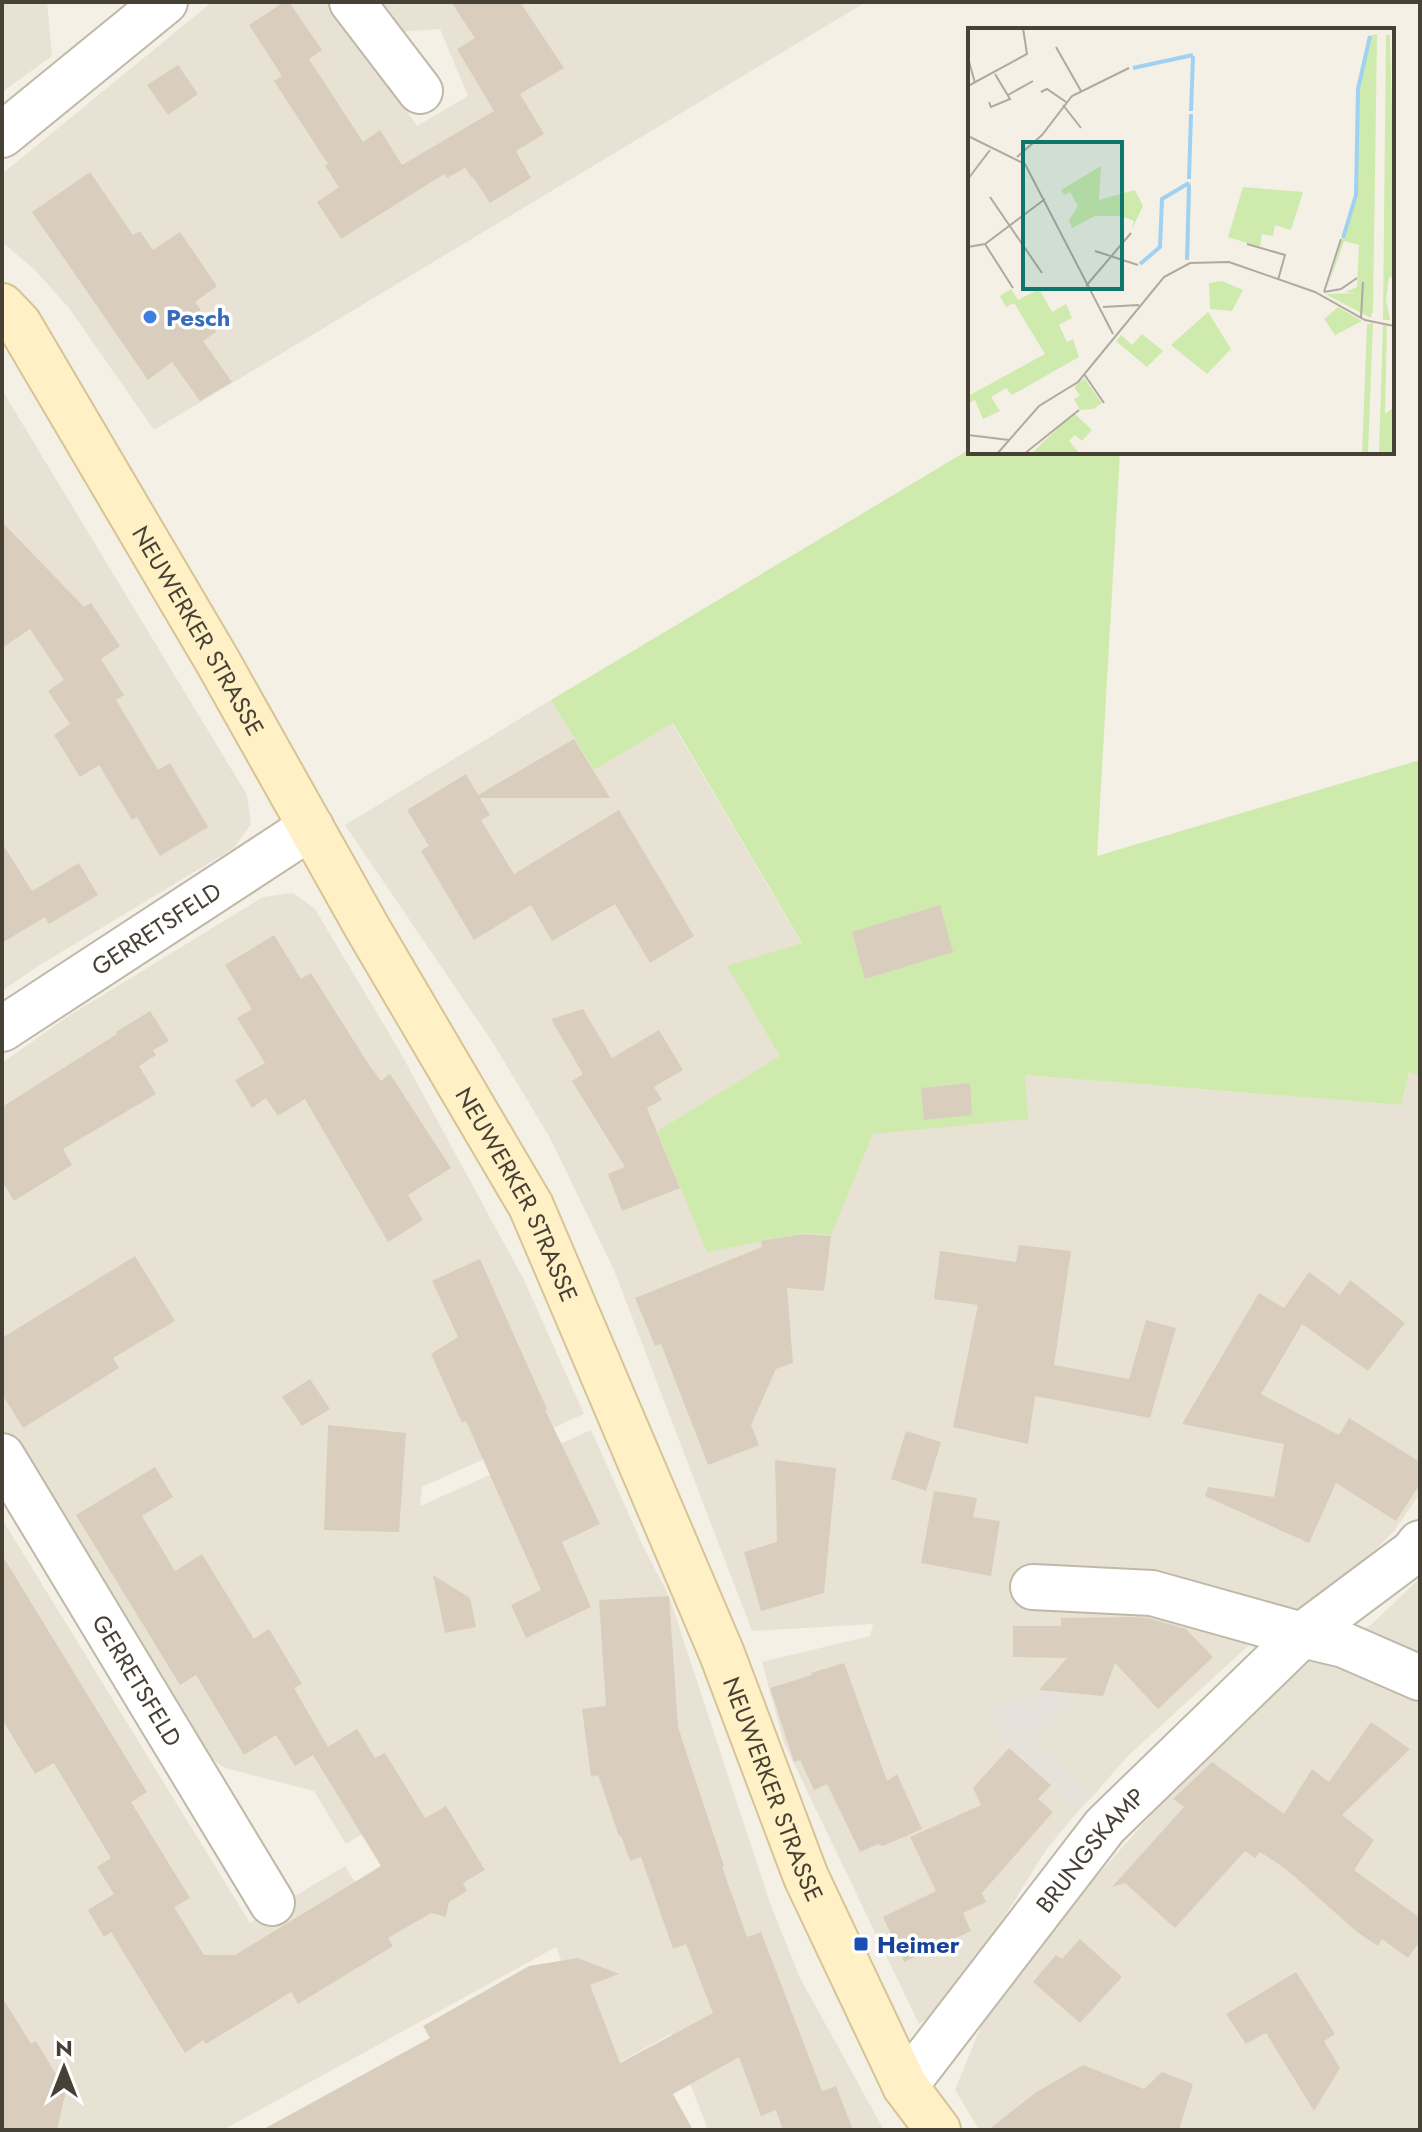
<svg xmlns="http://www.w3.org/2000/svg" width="1422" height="2132" viewBox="0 0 1422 2132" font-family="Jost,sans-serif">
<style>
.residential{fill:#e8e2d4}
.industrial{fill:#e6e1db}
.green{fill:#ceeaad}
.building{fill:#d9cebe}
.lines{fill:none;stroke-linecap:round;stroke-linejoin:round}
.street-casing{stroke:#c0b8a8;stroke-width:48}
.secondary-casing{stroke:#d6c494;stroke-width:48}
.street{stroke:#fff;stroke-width:44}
.secondary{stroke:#fff1c5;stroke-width:44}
.shop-dot{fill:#3f7fe0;stroke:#fff;stroke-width:3}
.transit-dot{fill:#1a4fb4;stroke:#fff;stroke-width:3}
.labels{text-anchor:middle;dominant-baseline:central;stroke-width:7;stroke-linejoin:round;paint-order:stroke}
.shop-label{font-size:24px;font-weight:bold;fill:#366cbe;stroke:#fff;text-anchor:start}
.street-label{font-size:24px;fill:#474035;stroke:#fff}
.transit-label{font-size:24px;font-weight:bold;fill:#164399;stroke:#fff;text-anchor:start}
.inset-river{fill:none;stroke:#a0d1f3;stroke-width:4}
.inset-road{fill:none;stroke:#afaa9f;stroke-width:2}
.view{fill:#0f766e;fill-opacity:0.15;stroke:#0f766e;stroke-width:4}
.inset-edge{fill:none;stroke:#474035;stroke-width:4}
</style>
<rect width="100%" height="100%" fill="#f4f0e6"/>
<path class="residential" d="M2 2H47L52 56 2 92Z
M212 2H334L417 126 468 96 440 29 397 32 378 2H866L154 430 69 308 34 269 2 242V174Z
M2 390 247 795 251 824 234 848 35 968 2 991Z
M551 700 594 770 672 723 802 944 781 1056 657 1131 707 1251 804 1233 830 1235 873 1133 1027 1119 1025 1075 1401 1105 1409 1072 1420 1076V1493L1395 1530 1353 1572 1319 1603 1283 1620 1140 1600 1260 1635 1128 1756 1092 1797 1033 1744 1078 1694 1020 1756 1079 1810 1046 1850 945 2012 942 2008 919 2024 784 1743 762 1662 870 1636 873 1624 752 1631 614 1270 550 1138 493 1043 345 825Z
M293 893 315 909 399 1050 524 1280 584 1414 422 1487 420 1506 591 1430 642 1544 669 1596 771 1906 800 1978 884 2130H708L671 2034 603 2071 556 1947 223 2130H2V1519L250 1923 345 1866 355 1882 411 1847 393 1815 346 1844 314 1791 225 1768 195 1747 2 1427V1063L67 1017 263 897Z
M1420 1578V1670L1351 1640 1373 1623Z
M1324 1648 1420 1692V2130H988L978 2128 955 2090 981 2026 1061 1916 1169 1795Z"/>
<path class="industrial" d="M1044 1692 1079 1694 1033 1744 1092 1797 1079 1810 1020 1756 994 1723 987 1707Z"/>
<path class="green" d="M970 449V452H1120L1097 856 1420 760V1076L1409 1072 1401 1105 1025 1075 1028 1119 873 1134 831 1235 804 1233 707 1252 657 1131 780 1056 727 966 802 943 673 723 594 770 551 700Z"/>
<path class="building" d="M284 2H289L322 50 309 59 363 142 380 130 402 165 494 111 457 49 475 38 451 2H520L564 68 520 94 544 134 516 151 531 178 490 203 473 177 472 178 465 168 447 178 444 174 341 239 317 202 339 187 325 166 328 164 274 81 282 76 249 25Z
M178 65 198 94 168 115 147 85Z
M90 172 133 235 140 231 153 250 180 232 217 286 195 302 216 332 203 341 232 382 200 401 172 362 148 380 32 212Z
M2 522 84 607 91 603 120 646 101 659 124 695 116 700 158 770 170 763 208 827 160 856 137 817 132 820 99 765 80 777 54 735 70 724 48 691 64 680 30 629 2 648Z
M574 739 610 798H480L490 815 481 820 514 874 619 810 694 936 650 963 615 904 552 941 531 905 474 940 421 851 429 846 407 810 466 774 478 795Z
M2 843 32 891 79 863 98 895 49 924 45 917 2 943Z
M940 905 953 952 865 979 852 932Z
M274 935 301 979 311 973 369 1065 381 1081 390 1074 451 1168 408 1195 423 1220 388 1242 305 1099 278 1116 266 1098 252 1108 235 1080 265 1063 237 1018 252 1009 225 965Z
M583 1009 612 1058 659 1030 683 1070 654 1087 662 1100 647 1108 680 1188 622 1211 608 1174 625 1167 572 1081 583 1074 551 1019Z
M150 1011 169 1041 153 1050 156 1055 139 1066 156 1094 63 1149 72 1165 14 1201 2 1181V1107L117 1034 116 1032Z
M970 1083 972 1115 924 1120 921 1088Z
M804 1234 831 1236 824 1291 787 1288 793 1363 776 1369 751 1425 759 1445 708 1465 661 1344 655 1346 635 1298 762 1247 761 1241Z
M1019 1245 1071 1251 1054 1365 1129 1379 1146 1320 1176 1328 1150 1418 1035 1396 1028 1444 953 1427 978 1305 934 1299 940 1251 1016 1262Z
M135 1256 175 1321 113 1358 119 1368 23 1428 2 1394V1338Z
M480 1259 547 1409 545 1410 600 1524 562 1542 591 1607 526 1638 511 1605 541 1590 466 1421 462 1423 431 1354 458 1337 432 1281Z
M1309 1272 1340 1295 1350 1280 1405 1323 1368 1371 1302 1324 1261 1394 1339 1435 1349 1418 1420 1462V1484L1396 1521 1336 1483 1309 1543 1205 1496 1208 1487 1274 1497 1284 1444 1182 1424 1259 1293 1284 1308Z
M310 1379 330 1409 302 1426 282 1397Z
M328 1425 406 1433 399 1532 324 1530Z
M906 1431 941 1442 926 1491 891 1479Z
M775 1460 836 1468 824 1593 761 1611 744 1552 777 1542Z
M155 1467 173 1497 142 1516 175 1571 202 1554 254 1639 269 1629 302 1684 294 1688 328 1747 357 1729 375 1758 385 1753 425 1818 446 1806 485 1870 463 1883 467 1891 449 1902 446 1917 431 1913 388 1938 393 1946 298 2004 291 1992 206 2044 203 2040 185 2053 111 1932 104 1937 88 1910 114 1894 97 1867 111 1858 54 1763 35 1774 2 1719V1555L147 1792 131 1802 190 1898 174 1907 204 1955H235L381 1866 313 1755 295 1766 276 1735 244 1755 196 1675 180 1685 76 1515Z
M934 1491 977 1498 973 1517 1000 1521 991 1576 921 1563Z
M433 1575 470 1598 476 1627 445 1633Z
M669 1596 678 1727 724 1866 722 1867 747 1937 761 1932 822 2091 836 2086 853 2130H783L776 2110 761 2116 739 2057 673 2094 693 2130H262L430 2038 423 2026 529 1966 578 1958 619 1974 590 1985 620 2063 713 2013 686 1944 673 1949 641 1857 630 1861 621 1836H619L598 1775 591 1777 582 1709 606 1706 599 1600Z
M1133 1617 1148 1618 1186 1629 1213 1657 1158 1709 1115 1663 1103 1696 1039 1690 1067 1658 1013 1657V1626H1061V1618Z
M844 1663 887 1781 897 1774 922 1829 883 1846 878 1844 860 1852 827 1784 814 1790 800 1760 794 1762 770 1688 812 1675 811 1673Z
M1371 1722 1410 1749 1342 1815 1374 1840 1354 1870 1420 1918V1941L1408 1958 1382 1939 1378 1946 1357 1932 1286 1869 1260 1852 1255 1858 1245 1851 1175 1928 1125 1883 1112 1887 1184 1807 1173 1799 1212 1762 1284 1814 1312 1769 1329 1782Z
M1009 1748 1051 1785 1038 1799 1053 1812 982 1893 986 1902 963 1913 971 1931 904 1962 883 1917 936 1891 910 1837 981 1805 973 1788Z
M1080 1939 1122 1977 1080 2023 1033 1982 1056 1955 1062 1959Z
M1296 1972 1335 2034 1324 2041 1340 2068 1314 2111 1266 2033 1246 2044 1226 2014Z
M2 1997 31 2044 36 2041 66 2091 57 2130H2Z
M1083 2065 1144 2089 1162 2072 1193 2084 1179 2130H988L1035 2093Z"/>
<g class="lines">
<g class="street-casing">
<g id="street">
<path d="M352 2 420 91"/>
<path d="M2 135 165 2"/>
<path id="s1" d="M2 1029 311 827"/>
<path id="s2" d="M2 1456 272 1903"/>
<path d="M1033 1587 1152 1593 1302 1635 1344 1645 1420 1678"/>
<path id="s3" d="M905 2086 1105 1826 1302 1635 1413 1552 1420 1543"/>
</g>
</g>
<g class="secondary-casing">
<g id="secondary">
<path id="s4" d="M2 306 19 324 218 662 368 929 531 1206 722 1654 806 1877 905 2086 938 2130"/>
</g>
</g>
<use href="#street" class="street"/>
<use href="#secondary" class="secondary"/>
</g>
<circle class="shop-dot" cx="150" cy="317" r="8"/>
<rect class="transit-dot" x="853" y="1936" width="16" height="16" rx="4"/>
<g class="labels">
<g class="shop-label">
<text x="166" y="317">Pesch</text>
</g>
<g class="street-label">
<text stroke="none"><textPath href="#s4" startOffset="380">NEUWERKER STRASSE</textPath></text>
<text stroke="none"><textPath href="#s1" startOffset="184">GERRETSFELD</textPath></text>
<text stroke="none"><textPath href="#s4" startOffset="1028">NEUWERKER STRASSE</textPath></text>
<text stroke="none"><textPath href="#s2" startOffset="262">GERRETSFELD</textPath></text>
<text stroke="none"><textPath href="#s4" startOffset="1676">NEUWERKER STRASSE</textPath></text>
<text stroke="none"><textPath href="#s3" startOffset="300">BRUNGSKAMP</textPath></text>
</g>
<g class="transit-label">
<text x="877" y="1944">Heimer</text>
</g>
</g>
<g transform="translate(968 28)">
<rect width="426" height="426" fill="#f4f0e6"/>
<path d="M409 6 405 282 403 290 357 266 390 265 377 264 389 259 391 217 376 213 359 261 387 167 389 61 401 8ZM418 7H422L426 165V251L421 249 418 271 422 292H415ZM133 138 131 172 167 162 175 178 163 203 166 193 153 188H127L104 200 101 192 110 178 102 164 96 167 93 162ZM223 154 221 233 219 157 195 172 193 220 172 237 192 219 194 171ZM275 159 335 164 323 202 307 197 305 208 294 206 292 219 260 209ZM254 253 275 262 264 283 242 281 241 255ZM43 261 50 272 71 261 84 284 98 276 104 290 91 297 99 314 105 311 111 329 44 367 38 360 23 369 32 383 15 391 7 372 0 376V368L77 326 46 275 38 279 32 268ZM370 279 394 293 367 307 356 291ZM240 284 263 321 239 346 203 317ZM405 295 400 426H394L399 296ZM415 295 419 297 417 386 426 379V426H411ZM174 306 195 323 179 339 148 313 153 307 164 317ZM116 350 134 375 125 381 112 382 106 371 112 368 106 359ZM106 385 124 402 114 413 107 407 101 413 112 426H68L66 423Z" fill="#ceeaad"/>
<path class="inset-river" d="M165 40 225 27M223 83 225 28M221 151 223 86M375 210 388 167 390 61 402 8M219 232 221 157M172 236 192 219 194 171 221 155"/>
<path class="inset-road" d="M88 19 113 63M0 30 7 55M0 58 59 26 55 0M73 64 79 61 98 74M40 67 65 53M21 74 23 79 42 71 27 46M95 77 113 100M0 108 57 136 145 306M49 129 74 107 104 68 161 40M0 151 22 122M22 169 74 245M17 216 45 260M279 216 317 227 310 252M0 219 17 216 77 171M127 223 170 237M118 258 163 205M356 264 373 211M356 264 373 261 389 250M135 279 171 277M393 290 395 254M116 346 136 375M0 407 41 412M29 426 71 378 110 354 196 249 222 235 261 234 347 264 397 292 426 298M56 426 111 382"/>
<path class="view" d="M55 114H154V261H55Z"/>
<rect width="426" height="426" class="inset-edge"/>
</g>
<rect width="1422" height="2132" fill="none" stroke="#474035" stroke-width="8"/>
<g transform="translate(64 2068)" stroke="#ffffff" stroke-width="6" paint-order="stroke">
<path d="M0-6L14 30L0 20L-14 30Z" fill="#474035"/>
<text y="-12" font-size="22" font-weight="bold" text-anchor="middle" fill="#474035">N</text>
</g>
</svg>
